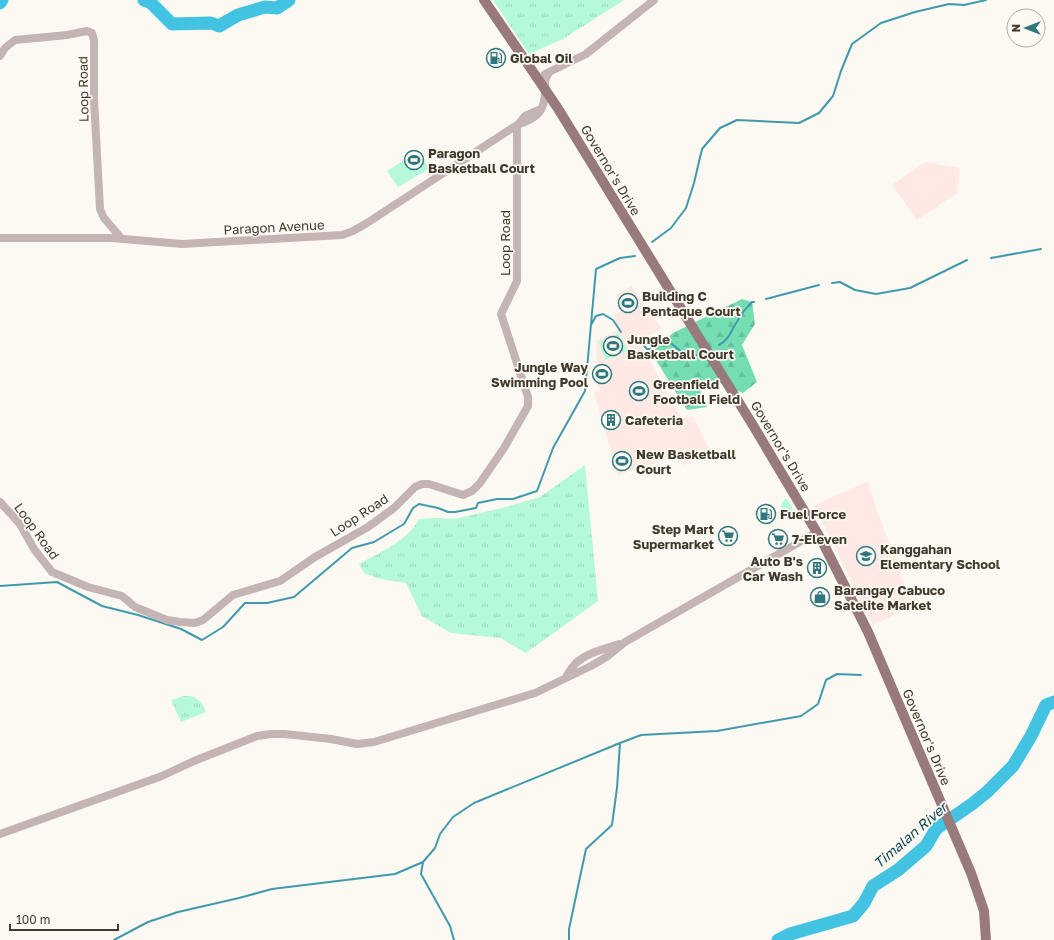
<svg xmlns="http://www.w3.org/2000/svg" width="1054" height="940" viewBox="0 0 1054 940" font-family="'Golos Text',sans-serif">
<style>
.education{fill:#fee9e5}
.grass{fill:url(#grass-tufts)}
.forest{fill:url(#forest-firs)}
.pitch{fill:#b4fada}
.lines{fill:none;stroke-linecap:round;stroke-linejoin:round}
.stream{stroke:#419aac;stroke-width:2}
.river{stroke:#42c3e2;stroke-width:13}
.tertiary{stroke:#c5b4b4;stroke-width:8}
.primary{stroke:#987a7b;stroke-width:10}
.labels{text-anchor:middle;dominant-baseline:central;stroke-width:3.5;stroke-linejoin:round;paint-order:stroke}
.poi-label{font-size:13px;font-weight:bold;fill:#40392d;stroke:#fcf8f2;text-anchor:start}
.street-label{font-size:13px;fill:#40392d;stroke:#fcf8f2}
.water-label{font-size:14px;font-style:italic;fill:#104855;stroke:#fcf8f2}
</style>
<defs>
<pattern id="grass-tufts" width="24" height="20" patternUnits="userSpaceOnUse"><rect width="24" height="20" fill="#b4fada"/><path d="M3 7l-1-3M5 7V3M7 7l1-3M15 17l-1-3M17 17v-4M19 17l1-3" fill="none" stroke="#9cd7bb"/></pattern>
<pattern id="forest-firs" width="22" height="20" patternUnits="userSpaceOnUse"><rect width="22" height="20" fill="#74deb2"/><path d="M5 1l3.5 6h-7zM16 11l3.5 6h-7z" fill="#65bf99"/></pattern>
</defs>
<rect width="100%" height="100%" fill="#fcf8f2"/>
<path class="education" d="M925 162 960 168 957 193 917 220 892 185Z
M632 286 662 329 639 341 682 419 693 416 712 455 683 465 679 456 618 475 594 393 600 391 597 382 596 341 618 330 614 316 622 310 615 295Z
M867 482 912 606 873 625 814 505Z"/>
<path class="grass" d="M493 0H624L563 39 529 54Z
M585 465 598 601 526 653 500 638 451 633 422 616 406 583 380 579 364 573 359 564C379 553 409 540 419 519L434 518 455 519 510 506 540 497Z
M787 498 793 509 786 512 783 511 781 506 783 501Z
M184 696C197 695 202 701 206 712L181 722 171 700Z"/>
<path class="forest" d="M742 299 752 302 755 324 742 345 757 382 743 393 718 382 699 388 707 407 687 410 654 357 655 348 673 333Z"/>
<path class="pitch" d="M419 151 429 169 398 187 387 171Z
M618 333 628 351 605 360 599 342Z"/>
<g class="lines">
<path class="stream" d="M652 242 671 228 686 208 694 183 702 149 720 128 737 120 799 123 819 113 833 96 841 71 852 44 881 23 915 12 949 4 964 5 986 0
M991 258 1041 249
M832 283 840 282 855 290 876 294 910 288 967 260
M766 299 819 285
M591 325 596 316 603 314 613 320 621 332
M634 341 642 343 647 349H650L660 340C679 341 681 363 700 354
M719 345C730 339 731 330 738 320 741 313 747 308 752 302H754
M0 586 57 582 102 606 138 615 181 629 202 640 223 627 245 603H267L294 597 352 548 374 542 404 524 413 508 419 504 438 508 448 512H455L476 508 478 503 497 499H513L537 491 553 448 585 391 596 269 620 258 635 256
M423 862 421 874 450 926 454 940
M114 940 148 922 178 912 239 898 272 889 395 874 423 862 435 848 440 834 453 817 474 803 620 743
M569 940V929L586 849 612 825 617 788 620 743 641 735 717 731 801 716 818 704 826 680 837 674 861 675"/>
<path class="river" d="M144 0 150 2 172 24 211 23 219 26 238 15 265 7 277 8 289 0
M0 3 2 0
M778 940 790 934 853 916 864 903 873 886 898 870 926 846 936 829 972 804 987 792 1013 766 1031 736 1046 705 1054 702"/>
<path class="tertiary" d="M0 56 5 48 15 40 67 35 87 31 92 33 94 40V99L100 209 104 218 122 239
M545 74 586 54 654 0
M518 125 525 116 541 109
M0 238H112L182 244 342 235 353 231 367 223 517 125C536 118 545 113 545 91 545 84 544 79 549 73
M0 502 20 524 34 549 52 572 88 587 122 596 135 607 167 620 180 622 195 623 203 620 233 595 280 581 315 557 368 527 394 508 415 487 422 484H429L463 495 472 491 480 483 504 448 528 406V397L501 314 517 281V125
M566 677C569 672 572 667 575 664 586 653 605 649 619 644
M0 834 162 776 194 761 257 736 271 734H285L331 739 357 744 374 742 535 693 591 666 608 656 625 642 817 532"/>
<path class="primary" d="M484 0 557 107 754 427 822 541 868 632 971 873 984 911 986 940"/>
</g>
<defs>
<g id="fuel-ring" transform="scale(1)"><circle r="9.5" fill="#fcf8f2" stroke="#2f777f" stroke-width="1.5"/><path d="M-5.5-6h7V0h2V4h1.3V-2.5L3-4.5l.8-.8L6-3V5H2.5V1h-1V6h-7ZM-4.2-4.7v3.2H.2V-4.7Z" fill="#2f777f"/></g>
<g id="stadium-ring" transform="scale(1)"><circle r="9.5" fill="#fcf8f2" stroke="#2f777f" stroke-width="1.5"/><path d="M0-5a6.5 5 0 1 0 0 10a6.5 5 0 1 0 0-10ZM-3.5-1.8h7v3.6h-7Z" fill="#2f777f"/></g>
<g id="building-ring" transform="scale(1)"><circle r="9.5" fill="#fcf8f2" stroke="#2f777f" stroke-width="1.5"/><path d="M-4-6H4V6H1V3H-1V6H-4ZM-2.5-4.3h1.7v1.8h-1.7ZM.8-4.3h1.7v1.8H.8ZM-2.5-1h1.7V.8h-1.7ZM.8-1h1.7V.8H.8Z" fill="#2f777f"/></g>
<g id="supermarket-ring" transform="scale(1)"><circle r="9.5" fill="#fcf8f2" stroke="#2f777f" stroke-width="1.5"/><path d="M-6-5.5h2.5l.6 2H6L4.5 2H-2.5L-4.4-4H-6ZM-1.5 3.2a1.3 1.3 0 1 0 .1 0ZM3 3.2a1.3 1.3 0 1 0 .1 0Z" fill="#2f777f"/></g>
<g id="school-ring" transform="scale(1)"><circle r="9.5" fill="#fcf8f2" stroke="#2f777f" stroke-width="1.5"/><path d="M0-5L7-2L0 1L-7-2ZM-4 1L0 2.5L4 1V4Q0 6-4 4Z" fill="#2f777f"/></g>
<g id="shop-ring" transform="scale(1)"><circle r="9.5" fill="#fcf8f2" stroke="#2f777f" stroke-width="1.5"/><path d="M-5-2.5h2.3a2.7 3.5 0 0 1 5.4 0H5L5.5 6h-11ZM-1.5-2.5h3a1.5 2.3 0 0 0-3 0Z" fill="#2f777f"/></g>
</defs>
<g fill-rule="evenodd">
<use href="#fuel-ring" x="496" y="58"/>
<use href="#stadium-ring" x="414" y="160"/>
<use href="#stadium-ring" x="628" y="303"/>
<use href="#stadium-ring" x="613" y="346"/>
<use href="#stadium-ring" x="602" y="374"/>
<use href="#stadium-ring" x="639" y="391"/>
<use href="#building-ring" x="611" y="420"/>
<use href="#stadium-ring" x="622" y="461"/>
<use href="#fuel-ring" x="766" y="514"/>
<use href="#supermarket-ring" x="728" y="536"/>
<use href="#supermarket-ring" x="778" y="539"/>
<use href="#school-ring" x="866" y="556"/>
<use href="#building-ring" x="817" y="568"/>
<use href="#shop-ring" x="820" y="597"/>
</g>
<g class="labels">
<g class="poi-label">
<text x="510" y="58">Global Oil</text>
<text x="428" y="153">Paragon<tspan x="428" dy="15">Basketball Court</tspan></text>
<text x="642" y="296">Building C<tspan x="642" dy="15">Pentaque Court</tspan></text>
<text x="627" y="339">Jungle<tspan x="627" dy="15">Basketball Court</tspan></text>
<text x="588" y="367" text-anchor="end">Jungle Way<tspan x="588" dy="15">Swimming Pool</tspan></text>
<text x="653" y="384">Greenfield<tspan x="653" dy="15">Football Field</tspan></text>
<text x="625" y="420">Cafeteria</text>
<text x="636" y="454">New Basketball<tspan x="636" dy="15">Court</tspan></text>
<text x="780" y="514">Fuel Force</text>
<text x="714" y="529" text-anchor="end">Step Mart<tspan x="714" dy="15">Supermarket</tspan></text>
<text x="792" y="539">7-Eleven</text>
<text x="880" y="549">Kanggahan<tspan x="880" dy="15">Elementary School</tspan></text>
<text x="803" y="561" text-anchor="end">Auto B's<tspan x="803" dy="15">Car Wash</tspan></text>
<text x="834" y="590">Barangay Cabuco<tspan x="834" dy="15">Satelite Market</tspan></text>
</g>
<g class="street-label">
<text transform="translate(83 89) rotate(-91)">Loop Road</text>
<text transform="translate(611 170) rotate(59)">Governor's Drive</text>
<text transform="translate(274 227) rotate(-3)">Paragon Avenue</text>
<text transform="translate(505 243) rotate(-90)">Loop Road</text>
<text transform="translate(781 446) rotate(59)">Governor's Drive</text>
<text transform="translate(359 515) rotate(-33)">Loop Road</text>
<text transform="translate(37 531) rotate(54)">Loop Road</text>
<text transform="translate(927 737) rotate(67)">Governor's Drive</text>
</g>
<g class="water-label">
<text transform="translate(910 835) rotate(-41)">Timalan River</text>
</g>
</g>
<g transform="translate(1026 28) rotate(270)"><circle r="19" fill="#fcf8f2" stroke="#b1aca3"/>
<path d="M0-3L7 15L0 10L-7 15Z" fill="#2f777f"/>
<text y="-6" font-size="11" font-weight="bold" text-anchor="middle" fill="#40392d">N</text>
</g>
<path d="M10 924v6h108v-6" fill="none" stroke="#40392d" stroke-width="2"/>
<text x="16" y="924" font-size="12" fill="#40392d" stroke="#fcf8f2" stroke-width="3" paint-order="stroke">100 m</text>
</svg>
